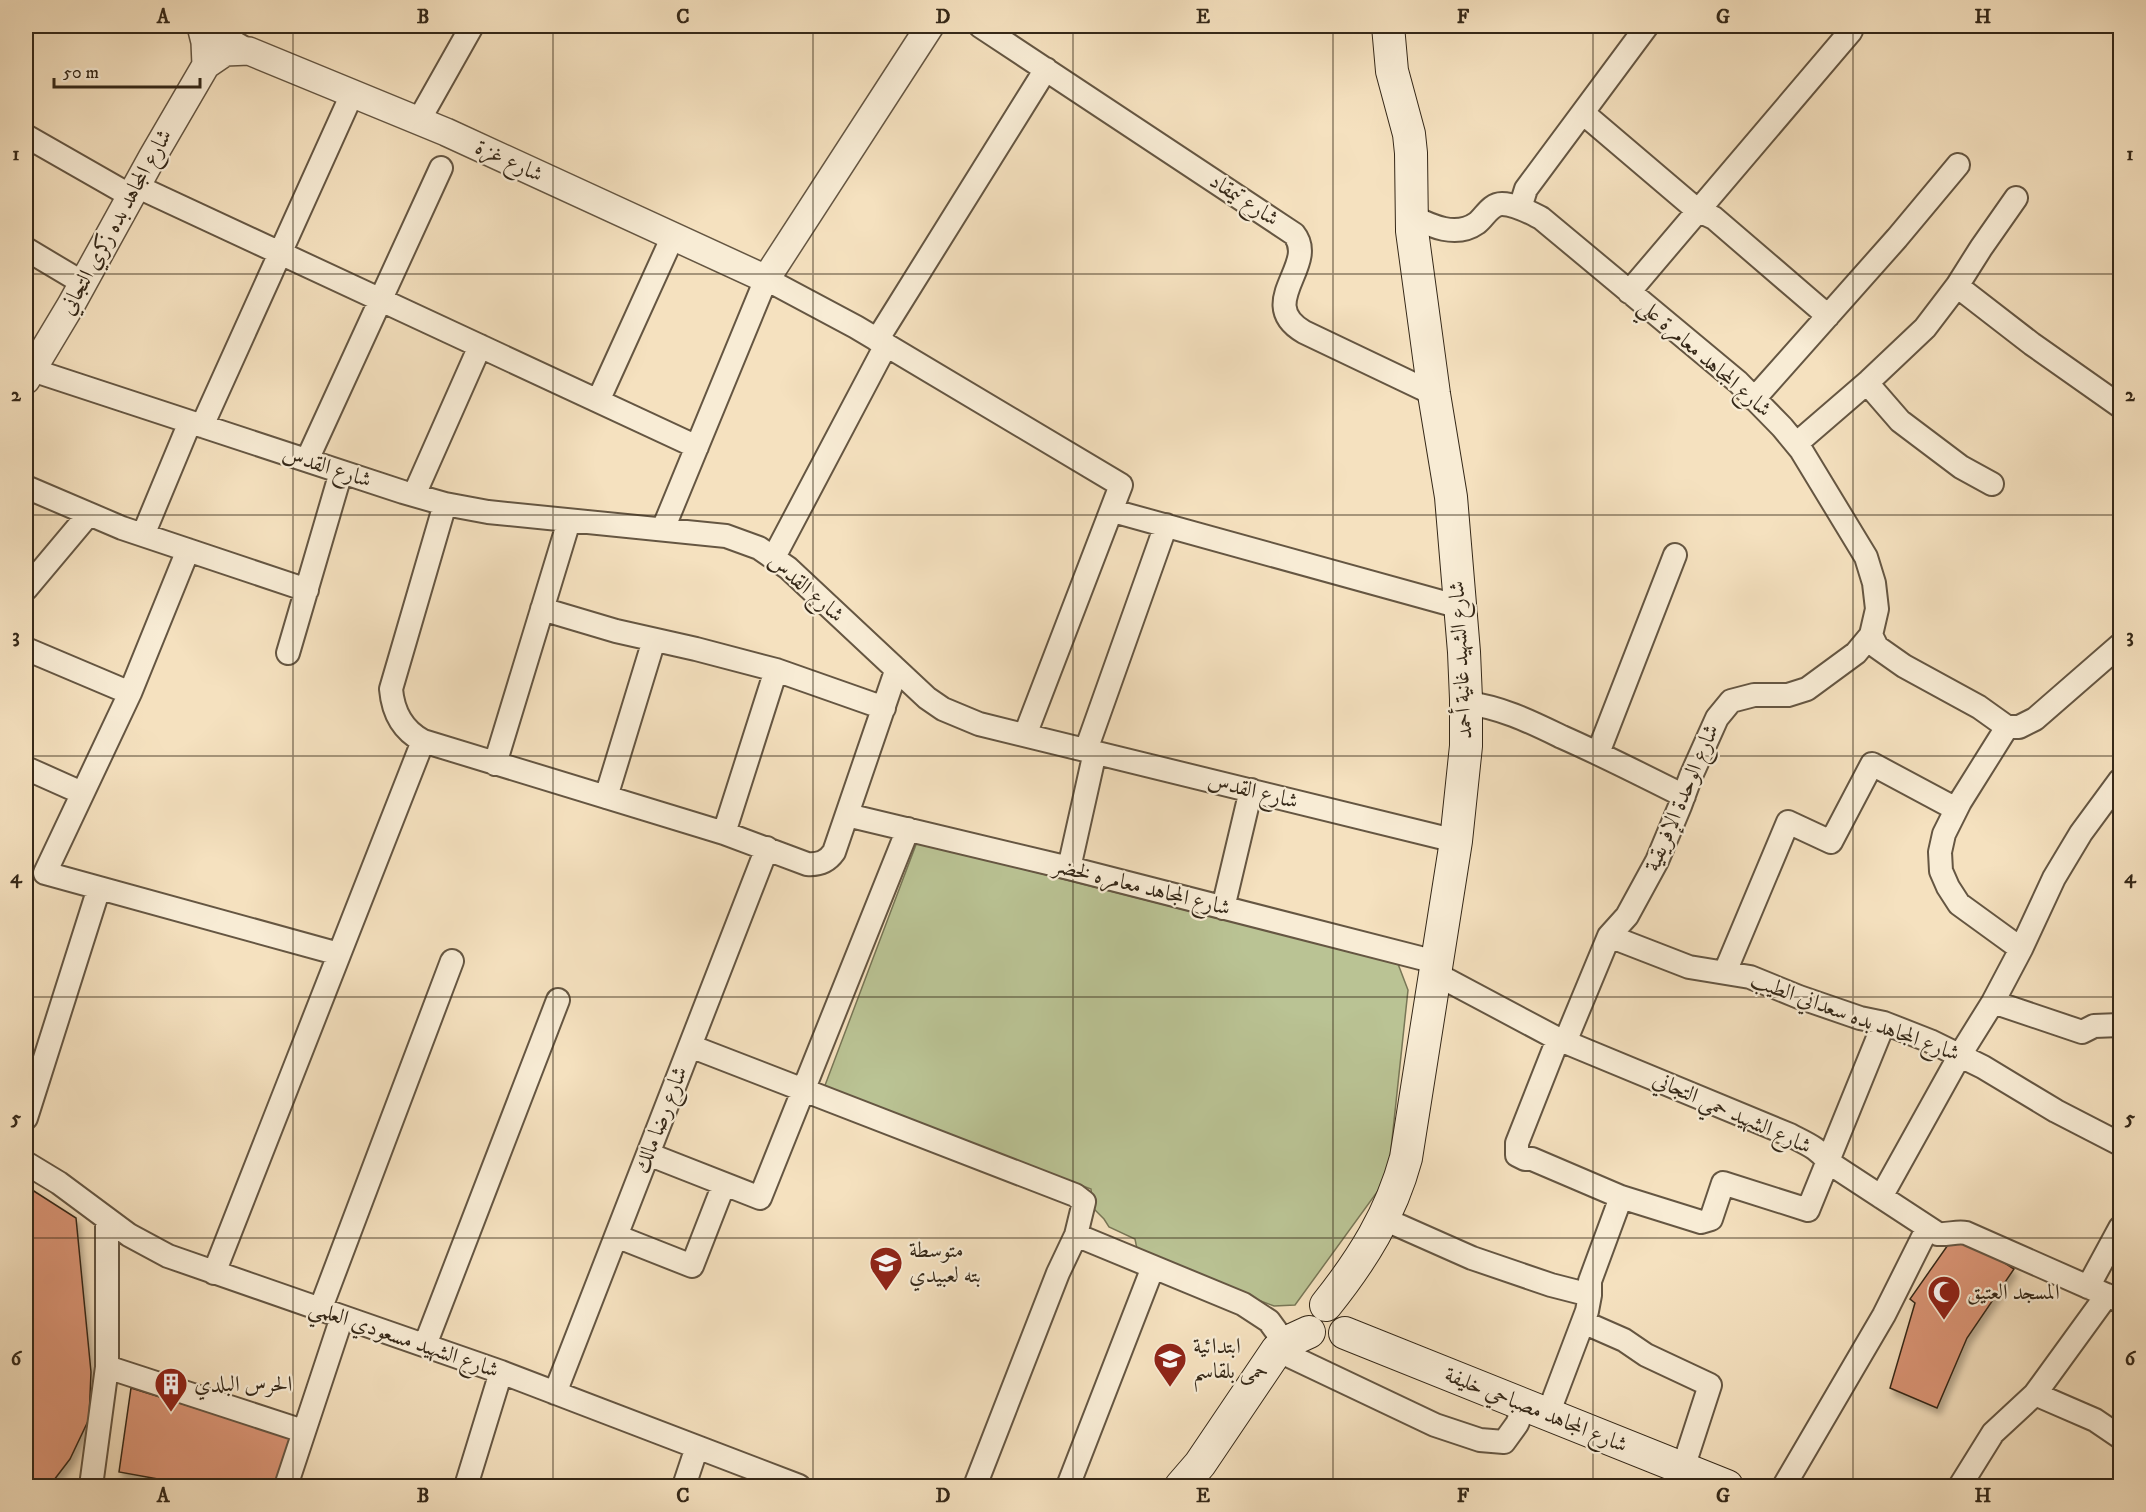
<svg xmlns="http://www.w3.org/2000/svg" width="2146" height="1512" viewBox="0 0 2146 1512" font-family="'IM FELL DW Pica',Amiri,serif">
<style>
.green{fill:#bac394;stroke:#787656;stroke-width:1.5}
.building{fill:#db9576;stroke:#352818;stroke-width:1.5;filter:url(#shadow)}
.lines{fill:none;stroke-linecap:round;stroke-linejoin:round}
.minor-casing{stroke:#655642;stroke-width:26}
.tertiary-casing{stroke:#655642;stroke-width:30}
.secondary-casing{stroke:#352818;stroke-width:34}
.minor{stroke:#f8ecd5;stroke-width:22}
.tertiary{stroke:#f8ecd5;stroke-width:27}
.secondary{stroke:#f8ecd5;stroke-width:32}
.grid{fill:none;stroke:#352818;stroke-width:1.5;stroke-opacity:0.55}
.labels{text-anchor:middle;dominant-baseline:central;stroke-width:4.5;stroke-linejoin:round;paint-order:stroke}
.street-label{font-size:22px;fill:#352818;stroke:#f8ecd5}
.poi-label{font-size:22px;fill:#352818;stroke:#f8ecd5;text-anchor:start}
.neatline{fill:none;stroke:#352818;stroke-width:2}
.grid-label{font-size:20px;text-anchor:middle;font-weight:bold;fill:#352818}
</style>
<defs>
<filter id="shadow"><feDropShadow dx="3.5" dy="6" stdDeviation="3" flood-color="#0004"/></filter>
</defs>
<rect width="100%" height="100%" fill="#f5e1bf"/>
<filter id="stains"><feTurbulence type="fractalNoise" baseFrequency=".00333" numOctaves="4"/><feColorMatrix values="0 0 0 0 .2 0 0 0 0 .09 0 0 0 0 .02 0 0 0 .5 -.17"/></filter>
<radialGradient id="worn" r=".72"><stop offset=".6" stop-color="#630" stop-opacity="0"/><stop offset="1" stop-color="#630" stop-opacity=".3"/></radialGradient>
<path class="green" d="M917 842 1398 964 1408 990 1388 1177 1295 1305 1274 1306 1138 1254 1135 1239 1109 1227 1104 1219 1093 1208 1091 1189 824 1088Z"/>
<path class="building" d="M26 1186 76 1218 91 1372 89 1419 70 1459 54 1480 26 1484Z
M1950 1242 1974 1243 2014 1269 1967 1338 1937 1408 1890 1388 1915 1303 1910 1299Z
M131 1388 295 1439 278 1486H186L158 1479 119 1472Z"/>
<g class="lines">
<g class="minor-casing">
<path id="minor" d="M206 26 249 51
M980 26 1294 234C1319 265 1254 303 1304 332L1434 394
M1583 113 1697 210 1714 218 1828 316
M419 120 472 26
M26 136 131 196
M136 186 697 447
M1520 208 1526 189 1647 26
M1411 216C1431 226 1456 238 1477 223 1485 217 1490 204 1502 204 1515 204 1529 212 1541 218L1738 382 1782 427 1801 450 1866 557 1874 583 1877 609 1871 635 1877 647 1904 666 1979 707 2007 727
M26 249 83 283
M1957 286 2032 344 2120 406
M1629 292 1851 31 1845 26
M877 340 1046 69
M26 368 403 492 445 504 488 512 726 536 759 548 788 568 927 698 943 709 979 724 1456 841
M1867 383 1900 421 1961 467 1992 484
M1754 399 1897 238 1958 165
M598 401 673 236
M202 426 352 94
M1796 444 1869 381 1925 328 1957 286 1981 248 2016 198
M307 460 441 168
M26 487 122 528 307 590
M414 495 480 346
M445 504 391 689C393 712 402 730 423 741L724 833 807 864C819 865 827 862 834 852L896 671
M1113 511 1460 607
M663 529 766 279 856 327 1121 485 1025 735
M143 535 190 422
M188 550 130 693 45 873 339 954
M774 557 886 345
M26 589 89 514
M542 609 616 631 696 649 776 670 884 708
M26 649 130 693
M288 653 341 472
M1466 703C1501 707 1531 722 1562 737 1603 755 1644 776 1684 796
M1086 750 1166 525
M1598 753 1675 555
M495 764 569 521
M26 768 82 793
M606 797 654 640
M847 815 1069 868 1436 962
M724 833 776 670
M1069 868 1095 752
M1223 908 1251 790
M1609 936 1689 967 1750 977 1799 997 1860 1018 1884 1023 1930 1041 1983 1067 2056 1111 2120 1144
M2021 949 1959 904 1948 887 1941 871 1940 852 1944 834 1960 802 2007 727H2019L2035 719 2120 645
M1725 972 1788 822 1831 842 1872 764 1956 809
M1434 973 1558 1039 1790 1135C1805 1143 1819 1148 1828 1162L1938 1234C1948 1235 1957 1231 1966 1233L2120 1301
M1993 1002 2082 1032 2094 1026 2120 1025
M1558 1039 1517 1143V1155L1525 1159H1532L1621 1197 1701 1222 1711 1219 1723 1183 1808 1210 1884 1023
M1565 1042 1609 936 1627 916 1657 861 1680 806 1691 776 1717 718 1731 701 1754 695H1788L1807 689 1856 653 1871 635
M690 1046 1075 1195 1084 1202 1076 1235
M26 1118 99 888
M648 1154 760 1198 908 829
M26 1163 59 1183 129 1235 168 1256 501 1372 799 1486
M1881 1197 1960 1055 1993 1002 2021 949 2054 878 2081 833 2120 780
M1384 1219 1472 1258 1551 1285 1590 1295
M616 1236 692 1266 724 1184
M214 1273 423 741
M2088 1287 2120 1228
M320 1310 452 961
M1583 1322 1624 1340 1646 1355 1710 1385 1683 1468
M425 1345 558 1000
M1277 1350 1435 1425 1480 1440 1504 1442 1517 1424 1525 1405
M107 1367 303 1431
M555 1393 767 848
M2035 1394 2095 1420 2120 1437
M1548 1414 1587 1311 1590 1295V1281L1621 1197
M91 1486 107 1367V1220
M286 1486 342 1317
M466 1486 501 1372
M684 1486 697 1447
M975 1486 1058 1273 1076 1235 1243 1304 1269 1321 1285 1343
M1068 1486 1153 1267
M1784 1486 1884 1315 1927 1229
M1960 1486 1993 1433 2035 1394 2107 1295"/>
</g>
<g class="tertiary-casing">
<path id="tertiary" d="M201 26 205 42 206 65
M26 380 71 305 153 156 206 65 225 52 249 51 446 132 766 279 930 26"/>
</g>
<g class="secondary-casing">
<path id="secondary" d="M1326 1305C1362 1260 1391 1214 1406 1158L1456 841 1466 746V699L1464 652 1451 497 1434 394 1412 231 1411 153 1409 134 1392 71 1388 26
M1345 1333 1727 1486
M1181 1486 1200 1464 1277 1350 1285 1343 1309 1332"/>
</g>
<use href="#minor" class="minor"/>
<use href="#tertiary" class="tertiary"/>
<use href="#secondary" class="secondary"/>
</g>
<path class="grid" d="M293 26V1486M553 26V1486M813 26V1486M1073 26V1486M1333 26V1486M1593 26V1486M1853 26V1486M26 274H2120M26 515H2120M26 756H2120M26 997H2120M26 1238H2120"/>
<defs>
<g id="school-pin" transform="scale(1.725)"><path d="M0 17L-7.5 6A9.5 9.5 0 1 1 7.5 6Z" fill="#8f2418" stroke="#f8ecd5"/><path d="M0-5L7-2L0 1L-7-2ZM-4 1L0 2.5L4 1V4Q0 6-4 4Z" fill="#fff"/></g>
<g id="mosque-pin" transform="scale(1.725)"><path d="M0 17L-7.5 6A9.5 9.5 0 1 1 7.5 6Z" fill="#8f2418" stroke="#f8ecd5"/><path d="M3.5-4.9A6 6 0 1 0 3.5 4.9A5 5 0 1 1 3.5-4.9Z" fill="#fff"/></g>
<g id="building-pin" transform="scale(1.725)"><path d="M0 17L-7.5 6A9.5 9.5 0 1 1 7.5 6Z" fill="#8f2418" stroke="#f8ecd5"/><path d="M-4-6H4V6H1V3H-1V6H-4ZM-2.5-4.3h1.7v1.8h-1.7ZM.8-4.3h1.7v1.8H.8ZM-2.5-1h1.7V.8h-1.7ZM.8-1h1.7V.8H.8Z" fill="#fff"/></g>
</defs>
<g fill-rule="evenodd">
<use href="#school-pin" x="886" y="1263"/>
<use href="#mosque-pin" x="1944" y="1292"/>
<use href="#school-pin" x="1170" y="1359"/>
<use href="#building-pin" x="171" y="1384"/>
</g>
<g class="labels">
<g class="street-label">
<text transform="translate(509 161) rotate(25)">شارع غزة</text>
<text transform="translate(1244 200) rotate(33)">شارع تيمقاد</text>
<text transform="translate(116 222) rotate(-61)">شارع المجاهد بده زكري التجاني</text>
<text transform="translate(1705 358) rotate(41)">شارع المجاهد معامرة علي</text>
<text transform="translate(327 467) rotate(18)">شارع القدس</text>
<text transform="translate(806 588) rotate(41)">شارع القدس</text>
<text transform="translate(1461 660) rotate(-93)">شارع الشهيد غانية أحمد</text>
<text transform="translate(1253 791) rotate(14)">شارع القدس</text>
<text transform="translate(1682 798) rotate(-67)">شارع الوحدة الإفريقية</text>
<text transform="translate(1142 887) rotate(14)">شارع المجاهد معامره لخضر</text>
<text transform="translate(1855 1017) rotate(20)">شارع المجاهد بده سعداني الطيب</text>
<text transform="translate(1732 1113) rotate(24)">شارع الشهيد حمي التجاني</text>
<text transform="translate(661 1120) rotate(-69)">شارع رضا مالك</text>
<text transform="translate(404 1339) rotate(19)">شارع الشهيد مسعودي العلمي</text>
<text transform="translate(1536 1410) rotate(22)">شارع المجاهد مصباحي خليفة</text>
</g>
<g class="poi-label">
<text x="909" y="1250">متوسطة<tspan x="909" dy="25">بته لعبيدي</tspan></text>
<text x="1967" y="1292">المسجد العتيق</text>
<text x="1193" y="1346">ابتدائية<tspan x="1193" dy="25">حمى بلقاسم</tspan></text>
<text x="194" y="1384">الحرس البلدي</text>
</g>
</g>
<rect width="2146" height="1512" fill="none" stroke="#f5e1bf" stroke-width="66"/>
<path d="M54 78v9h146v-9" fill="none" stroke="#352818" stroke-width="3"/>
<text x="63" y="78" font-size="18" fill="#352818" stroke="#f8ecd5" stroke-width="4.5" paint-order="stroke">50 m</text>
<rect x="33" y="33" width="2080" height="1446" class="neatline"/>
<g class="grid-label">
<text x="163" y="23">A</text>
<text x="423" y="23">B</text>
<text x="683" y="23">C</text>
<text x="943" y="23">D</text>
<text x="1203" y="23">E</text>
<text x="1463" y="23">F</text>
<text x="1723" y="23">G</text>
<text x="1983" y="23">H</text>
<text x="16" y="160">1</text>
<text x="2130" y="160">1</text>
<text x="16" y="401">2</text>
<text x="2130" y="401">2</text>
<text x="16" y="642">3</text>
<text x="2130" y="642">3</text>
<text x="16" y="883">4</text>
<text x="2130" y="883">4</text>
<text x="16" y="1124">5</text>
<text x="2130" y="1124">5</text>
<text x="16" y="1365">6</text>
<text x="2130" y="1365">6</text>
<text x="163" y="1502">A</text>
<text x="423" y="1502">B</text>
<text x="683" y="1502">C</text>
<text x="943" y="1502">D</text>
<text x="1203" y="1502">E</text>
<text x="1463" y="1502">F</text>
<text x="1723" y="1502">G</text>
<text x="1983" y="1502">H</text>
</g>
<rect width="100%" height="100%" filter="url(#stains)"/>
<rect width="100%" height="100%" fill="url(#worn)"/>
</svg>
